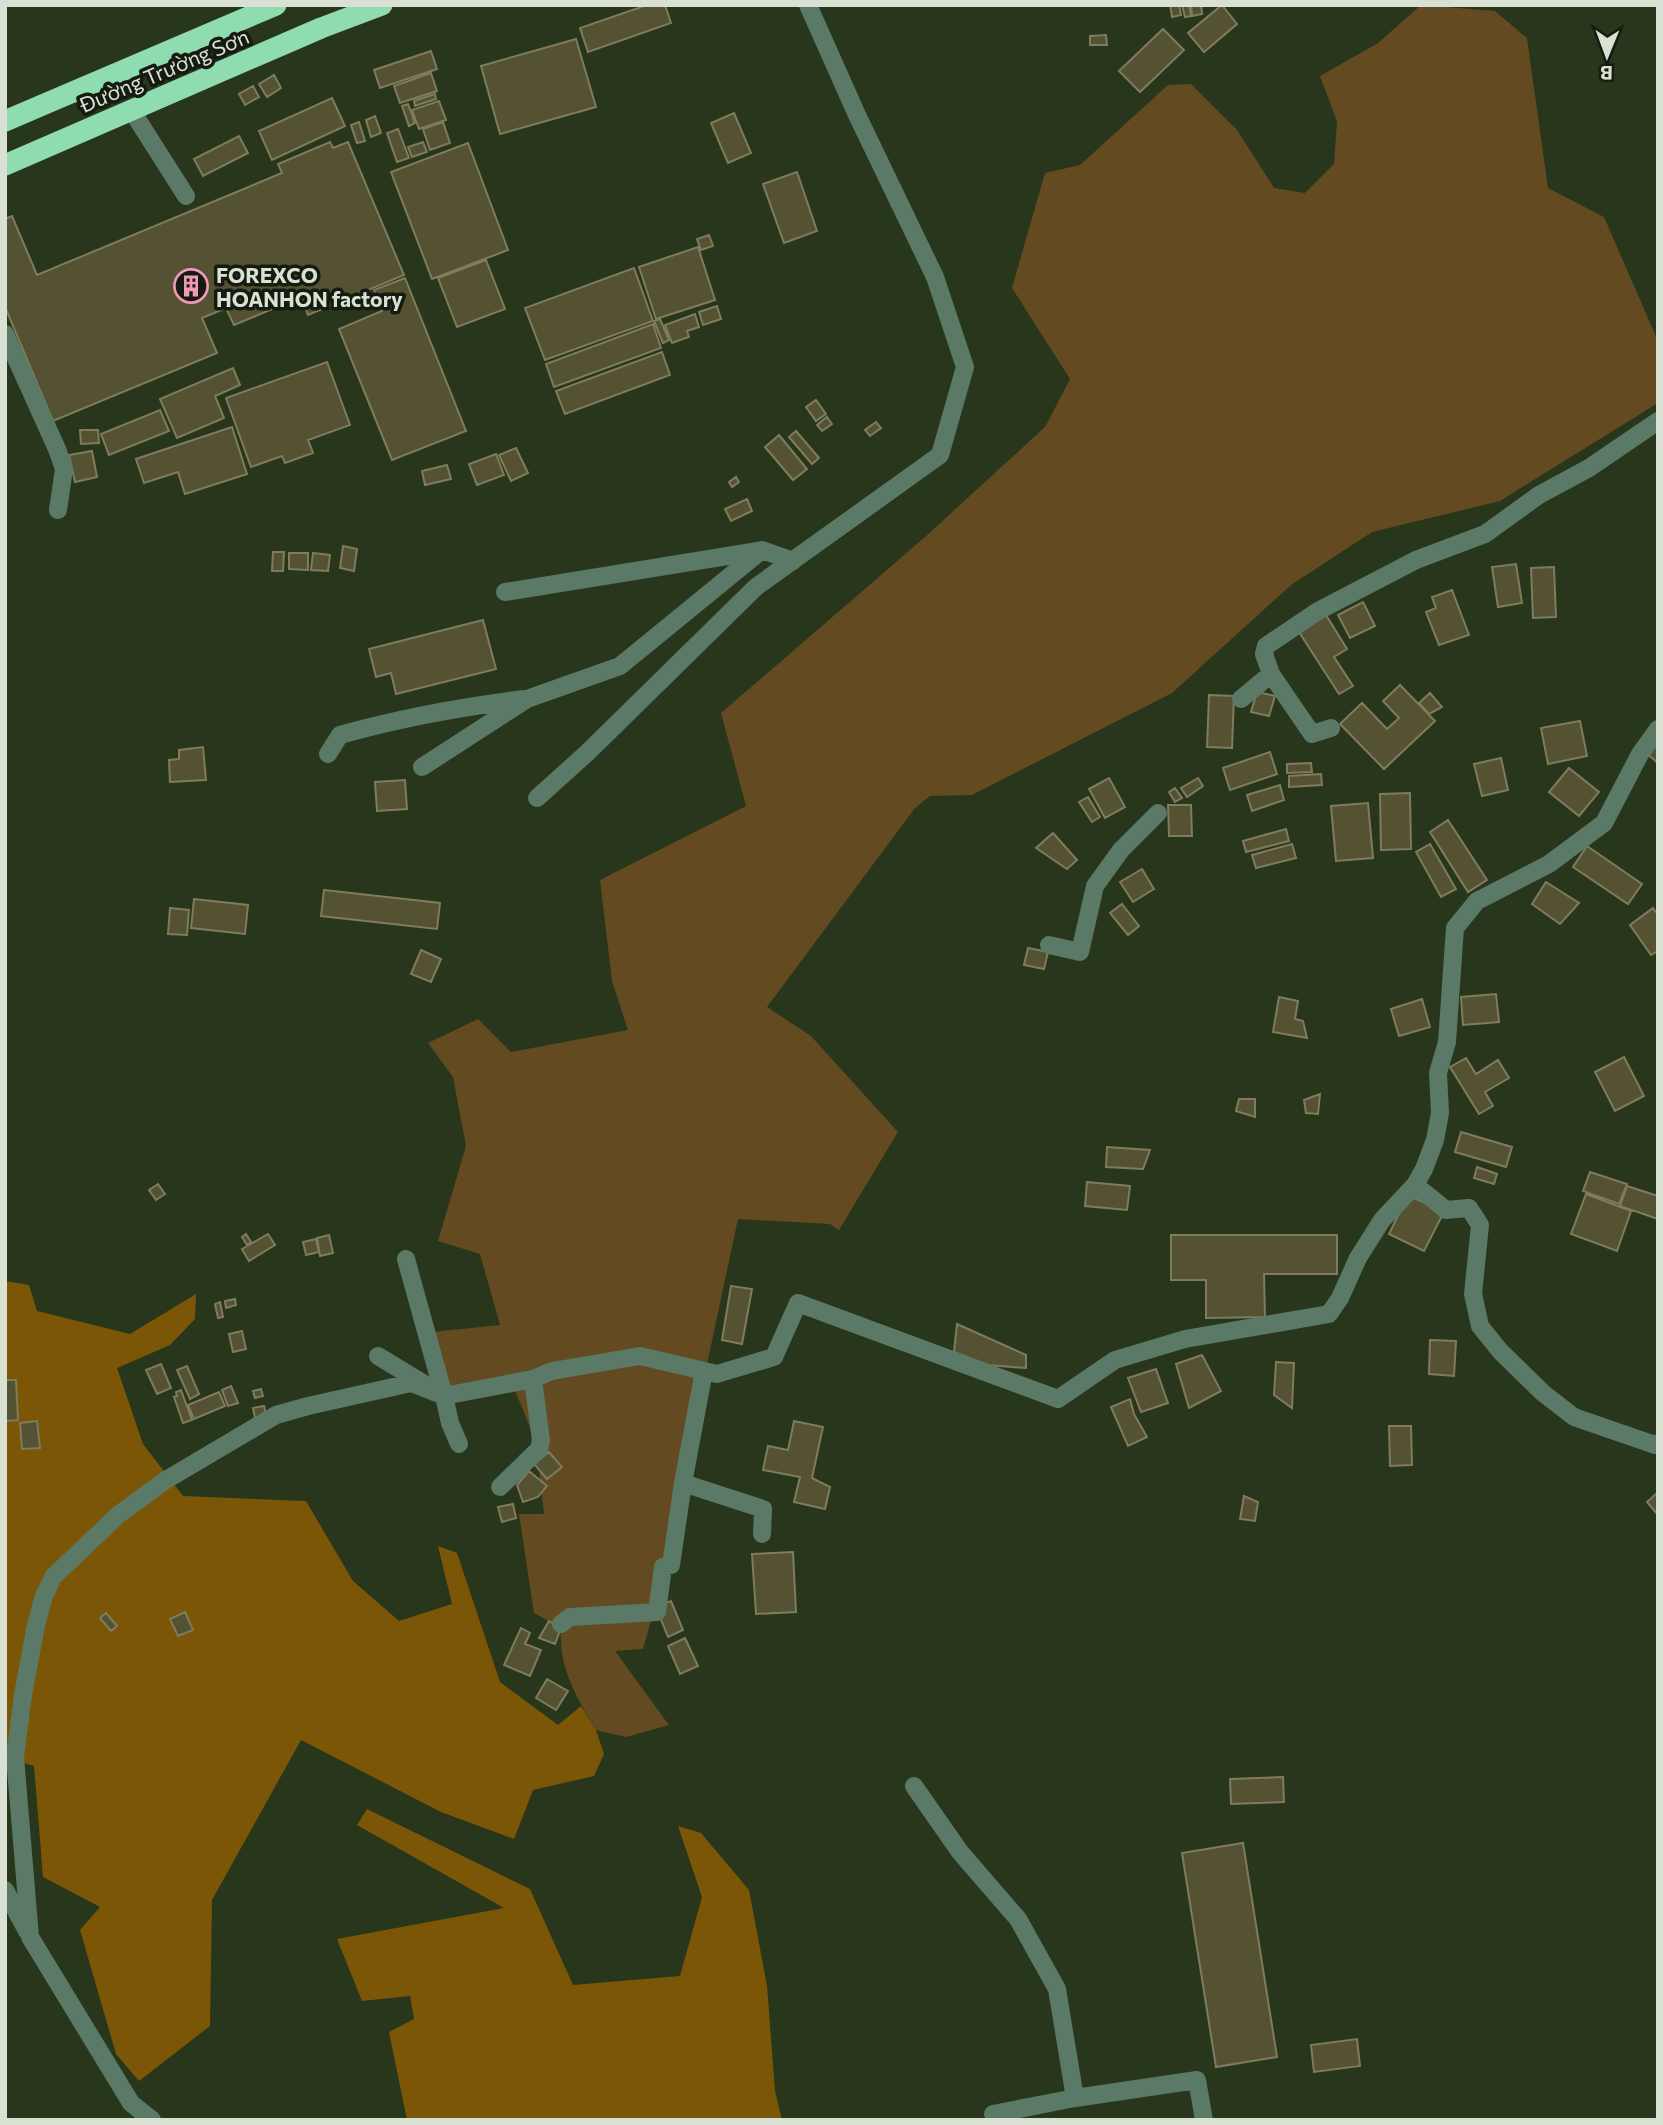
<svg xmlns="http://www.w3.org/2000/svg" width="1663" height="2125" viewBox="0 0 1663 2125" font-family="Commissioner,sans-serif">
<style>
.green{fill:#634a21}
.forest{fill:#7b5607}
.building{fill:#545233;stroke:#7e7c5c;stroke-width:2}
.lines{fill:none;stroke-linecap:round;stroke-linejoin:round}
.minor{stroke:#5b7967;stroke-width:18}
.highway{stroke:#90dcb1;stroke-width:21}
.labels{text-anchor:middle;dominant-baseline:central;stroke-width:7;stroke-linejoin:round;paint-order:stroke}
.street-label{font-size:21px;fill:#d9e2d2;stroke:#151b10}
.poi-label{font-size:21px;font-weight:bold;fill:#d9e2d2;stroke:#151b10;text-anchor:start}
</style>
<rect width="100%" height="100%" fill="#28361c"/>
<path class="green" d="M1421 5 1495 11 1527 38 1548 188 1604 217 1658 341V403L1500 501 1372 532 1291 585 1172 693 972 795 930 796 915 808 767 1007 811 1036 898 1132 839 1230 830 1224 738 1219 656 1603 643 1649 615 1651 669 1725 626 1737 596 1730C577 1698 558 1667 561 1628L534 1613 519 1514H544L536 1442 512 1383 442 1395 432 1332 500 1325 480 1254 438 1241 466 1146 453 1077 428 1043 478 1019 511 1052 628 1030 612 981 600 880 746 806 721 713 925 537 1045 427 1070 379 1012 288 1045 173 1080 165 1168 85 1191 84 1237 130 1274 188 1305 193 1334 164 1337 121 1320 76 1378 43Z"/>
<path class="forest" d="M5 1281 29 1285 37 1311 130 1334 196 1294 195 1319 170 1345 117 1368 143 1444 183 1496 306 1501 353 1581 399 1621 452 1604 438 1546 457 1553 500 1682 558 1725 581 1706 596 1730 604 1754 594 1776 533 1790 514 1839 441 1812 301 1740 212 1900 210 2026 139 2081 116 2054 80 1930 100 1907 43 1877 34 1766 5 1758Z
M367 1809 530 1889 573 1985 680 1976 702 1897 678 1826 701 1833 749 1890 767 1986 775 2091 782 2120H407L389 2032 414 2019 410 1996 362 2001 337 1939 504 1908 357 1825Z"/>
<path class="building" d="M647 5H665L671 23 588 52 580 28Z
M1170 5H1179L1181 15 1172 17Z
M1182 5H1189L1191 16 1185 17Z
M1191 5H1201L1202 14 1192 16Z
M1222 5 1237 24 1204 52 1188 33Z
M1163 29 1184 50 1140 92 1119 71Z
M1106 35 1107 45H1090V36Z
M576 39 596 107 500 134 481 66Z
M431 51 437 69 380 88 374 70Z
M431 73 437 91 400 103 394 86Z
M274 75 281 88 267 97 259 84Z
M253 86 259 97 245 105 239 94Z
M435 94 436 99 415 106 414 101Z
M332 98 345 126 272 160 259 131Z
M439 101 446 120 419 129 412 110Z
M408 104 415 123 409 126 402 106Z
M734 113 751 153 728 163 711 123Z
M375 116 381 133 371 137 366 120Z
M359 122 365 141 357 143 351 125Z
M443 122 450 143 430 150 423 129Z
M398 129 409 158 397 162 387 133Z
M239 136 248 153 203 176 194 159Z
M330 142 333 148 348 142 404 275 308 315 301 297 234 325 226 308 202 318 217 353 53 421 5 307V219L12 216 37 275 282 173 278 164Z
M423 142 427 152 412 157 408 147Z
M468 143 508 250 432 279 391 172Z
M797 172 817 231 784 243 763 184Z
M709 235 713 246 701 250 697 239Z
M698 247 715 300 656 319 639 267Z
M486 260 505 309 457 327 438 278Z
M634 268 653 321 545 360 525 308Z
M405 278 466 431 392 460 339 329 382 311 374 290Z
M717 306 721 319 703 325 699 312Z
M695 314 699 327 687 331 689 337 672 343 665 325Z
M660 319 669 340 663 343 654 321Z
M653 324 661 348 554 387 546 364Z
M662 352 670 375 565 414 556 391Z
M327 362 350 425 308 440 313 453 285 463 282 456 251 467 226 398Z
M233 368 240 385 215 396 224 418 177 438 160 399Z
M816 400 826 414 816 421 806 407Z
M160 410 169 431 109 455 101 434Z
M827 417 832 424 822 431 817 425Z
M876 422 881 428 870 436 865 430Z
M232 427 247 474 185 494 178 472 144 483 136 459Z
M80 430H98L99 443 81 444Z
M796 431 819 458 812 464 789 437Z
M779 435 807 469 793 480 765 447Z
M516 448 528 473 511 481 499 455Z
M92 451 97 477 75 482 69 455Z
M496 454 504 475 477 485 469 464Z
M447 465 451 479 425 485 422 471Z
M736 477 739 482 732 487 729 482Z
M747 499 752 511 731 521 725 509Z
M343 546 357 549 354 571 340 568Z
M273 552H284L283 571H272Z
M289 553H308V570L289 569Z
M313 553 330 555 328 571 311 570Z
M1516 564 1522 603 1498 607 1492 567Z
M1554 567 1556 617 1533 618 1531 568Z
M1452 590 1469 635 1439 645 1426 612 1436 608 1432 597Z
M1363 602 1375 626 1350 638 1338 615Z
M1326 615 1347 649 1334 657 1353 686 1339 694 1299 632Z
M483 620 496 669 396 694 391 673 376 677 369 649Z
M1400 685 1435 721 1384 769 1340 724 1362 703 1387 729 1399 718 1383 701Z
M1257 692 1275 696 1269 716 1251 712Z
M1430 693 1442 707 1429 714 1419 703Z
M1209 695 1234 696 1232 748 1207 747Z
M1580 721 1587 756 1548 764 1541 728Z
M1658 739V763L1646 753Z
M203 747 206 780 170 782 169 760 179 759V750Z
M1270 752 1277 774 1230 790 1223 768Z
M1501 758 1508 790 1482 796 1474 764Z
M1311 763 1312 772 1287 773V764Z
M1569 768 1599 792 1579 816 1549 792Z
M1321 774 1322 785 1289 787V776Z
M1109 778 1125 807 1105 818 1089 789Z
M1198 778 1203 786 1187 797 1181 788Z
M405 780 407 809 377 811 375 782Z
M1280 785 1284 800 1252 811 1247 795Z
M1175 788 1182 798 1175 802 1169 792Z
M1410 793 1411 849 1381 850 1380 794Z
M1088 797 1100 817 1092 822 1079 802Z
M1368 803 1373 858 1336 861 1331 806Z
M1168 805H1191L1192 836H1169Z
M1448 820 1487 880 1468 892 1430 832Z
M1286 829 1289 841 1246 852 1243 841Z
M1053 833 1077 860 1067 869 1036 848Z
M1292 844 1296 858 1256 868 1252 855Z
M1430 844 1456 889 1441 897 1416 852Z
M1587 846 1642 884 1628 904 1573 867Z
M1142 869 1154 889 1133 902 1120 882Z
M1546 882 1579 903 1560 924 1532 904Z
M324 890 440 903 437 929 321 916Z
M194 899 248 905 245 934 191 928Z
M1122 904 1139 926 1128 935 1110 913Z
M170 908 189 910 187 935 168 934Z
M1653 908 1658 915V951L1651 955 1630 925Z
M1028 948 1048 952 1044 969 1024 965Z
M421 950 441 959 431 982 411 974Z
M1496 994 1499 1022 1463 1025 1461 997Z
M1279 997 1298 1001 1295 1019 1303 1021 1307 1038 1273 1032Z
M1422 999 1430 1027 1399 1036 1391 1009Z
M1624 1057 1644 1096 1615 1111 1595 1072Z
M1466 1058 1476 1074 1498 1060 1509 1078 1485 1092 1493 1106 1479 1114 1450 1067Z
M1320 1094 1318 1114 1306 1113 1304 1100Z
M1239 1099H1255V1117L1236 1111Z
M1461 1132 1512 1147 1506 1167 1455 1152Z
M1107 1147 1150 1150 1143 1169 1106 1167Z
M1477 1167 1497 1174 1494 1184 1474 1178Z
M1590 1172 1627 1184 1619 1204 1583 1191Z
M1087 1182 1130 1186 1127 1210 1085 1206Z
M158 1184 165 1194 156 1200 149 1190Z
M1627 1186 1658 1196V1219L1620 1206Z
M1586 1194 1631 1211 1617 1251 1571 1234Z
M1408 1195 1444 1212 1424 1251 1389 1234Z
M246 1234 251 1242 247 1245 242 1237Z
M268 1234 275 1245 249 1261 242 1249Z
M329 1235 333 1253 320 1256 317 1238Z
M1171 1235H1337V1274H1264L1265 1317 1206 1318V1280H1171Z
M316 1239 319 1252 306 1255 303 1242Z
M731 1286 752 1289 742 1344 722 1340Z
M235 1299 236 1305 226 1308 225 1301Z
M220 1302 223 1317 218 1318 215 1304Z
M957 1324 1026 1355V1368L987 1365 954 1352Z
M242 1331 246 1349 233 1352 229 1334Z
M1430 1340 1456 1341 1454 1376 1429 1374Z
M1202 1355 1221 1391 1189 1408 1176 1364Z
M1276 1362 1294 1363 1292 1408 1274 1395Z
M161 1364 171 1388 157 1394 146 1370Z
M187 1366 199 1394 190 1399 177 1370Z
M1156 1369 1168 1403 1141 1412 1128 1378Z
M5 1380H16L18 1420 5 1421Z
M231 1386 238 1403 228 1406 222 1390Z
M261 1389 263 1396 255 1398 253 1391Z
M181 1390 192 1420 183 1423 174 1397 177 1396 176 1392Z
M219 1392 225 1406 194 1419 188 1405Z
M1130 1399 1134 1414 1147 1437 1128 1446 1111 1407Z
M264 1406 266 1415 255 1418 253 1408Z
M37 1421 40 1448 22 1449 20 1423Z
M794 1421 823 1427 812 1478 830 1487 825 1509 794 1502 800 1477 763 1470 768 1446 788 1450Z
M1389 1426H1411L1412 1465 1390 1466Z
M549 1452 562 1467 547 1479 534 1464Z
M529 1471 547 1486 538 1497 523 1502 517 1485Z
M1658 1492V1515L1647 1502Z
M1244 1496 1258 1502 1255 1521 1240 1519Z
M513 1504 516 1518 502 1522 498 1507Z
M793 1552 796 1612 756 1614 752 1554Z
M671 1601 683 1630 668 1637 656 1607Z
M185 1612 193 1630 178 1636 170 1619Z
M106 1613 117 1626 111 1631 100 1618Z
M549 1621 561 1628 555 1644 539 1638Z
M521 1628 530 1633 525 1644 541 1650 530 1676 504 1665Z
M685 1638 698 1666 680 1674 668 1646Z
M547 1679 568 1691 556 1710 536 1698Z
M1283 1777 1284 1802 1231 1804 1230 1779Z
M1243 1843 1277 2057 1216 2067 1182 1853Z
M1357 2039 1360 2066 1314 2072 1311 2045Z"/>
<g class="lines">
<path class="minor" d="M132 111 186 196
M5 334 57 449 64 469 58 510
M505 592 758 551
M1271 674 1264 654 1266 646 1318 611 1416 560 1485 534 1539 495 1589 468 1658 421
M1241 699 1271 674 1312 734 1331 728
M328 754 340 735C400 718 461 707 524 699
M422 767 527 699 620 666 762 550 793 561
M537 798 587 753 756 587 940 455 965 367 935 277 857 115 808 5
M1049 945 1080 952 1095 886 1121 850 1158 813
M1415 1185 1446 1210 1469 1208 1480 1225 1473 1294 1480 1326 1500 1351 1543 1393 1574 1417 1655 1445 1658 1443
M378 1356 444 1396 406 1259
M444 1396 450 1423 459 1444
M683 1483 763 1509 762 1534
M500 1487 539 1449 541 1441 533 1379
M561 1624 570 1617 657 1612 663 1567 671 1565 683 1483 704 1371
M914 1786 960 1852 1018 1919 1057 1989 1075 2098
M5 1890 27 1931
M993 2114 1075 2098 1197 2080 1204 2120
M152 2120 131 2103 30 1937 15 1757 23 1695 36 1625 44 1596 53 1577 118 1515 166 1480 276 1415 308 1406 411 1383 444 1396 533 1379 552 1371 640 1356 717 1374 774 1357 798 1303 1058 1399 1115 1360 1185 1339 1329 1314 1340 1298 1358 1258 1382 1220 1415 1185 1424 1169 1435 1140 1440 1113 1438 1073 1447 1042 1455 928 1477 901 1549 864 1604 823 1640 754 1658 729"/>
<path class="highway" d="M5 121 276 5
M5 165 321 28 382 5"/>
</g>
<defs>
<g id="building-ring" transform="scale(1.75)"><circle r="9.5" fill="#151b10" stroke="#f09ab7" stroke-width="1.5"/><path d="M-4-6H4V6H1V3H-1V6H-4ZM-2.5-4.3h1.7v1.8h-1.7ZM.8-4.3h1.7v1.8H.8ZM-2.5-1h1.7V.8h-1.7ZM.8-1h1.7V.8H.8Z" fill="#f09ab7"/></g>
</defs>
<g fill-rule="evenodd">
<use href="#building-ring" x="191" y="286"/>
</g>
<g class="labels">
<g class="street-label">
<text transform="translate(164 70) rotate(-23)">Đường Trường Sơn</text>
</g>
<g class="poi-label">
<text x="216" y="274">FOREXCO<tspan x="216" dy="24">HOANHON factory</tspan></text>
</g>
</g>
<rect width="1663" height="2125" fill="none" stroke="#d9e2d2" stroke-width="14"/>
<g transform="translate(1607 56) rotate(181)" stroke="#151b10" stroke-width="5" paint-order="stroke">
<path d="M0-5L12 26L0 18L-12 26Z" fill="#d9e2d2"/>
<text y="-10" font-size="19" font-weight="bold" text-anchor="middle" fill="#d9e2d2">B</text>
</g>
</svg>
